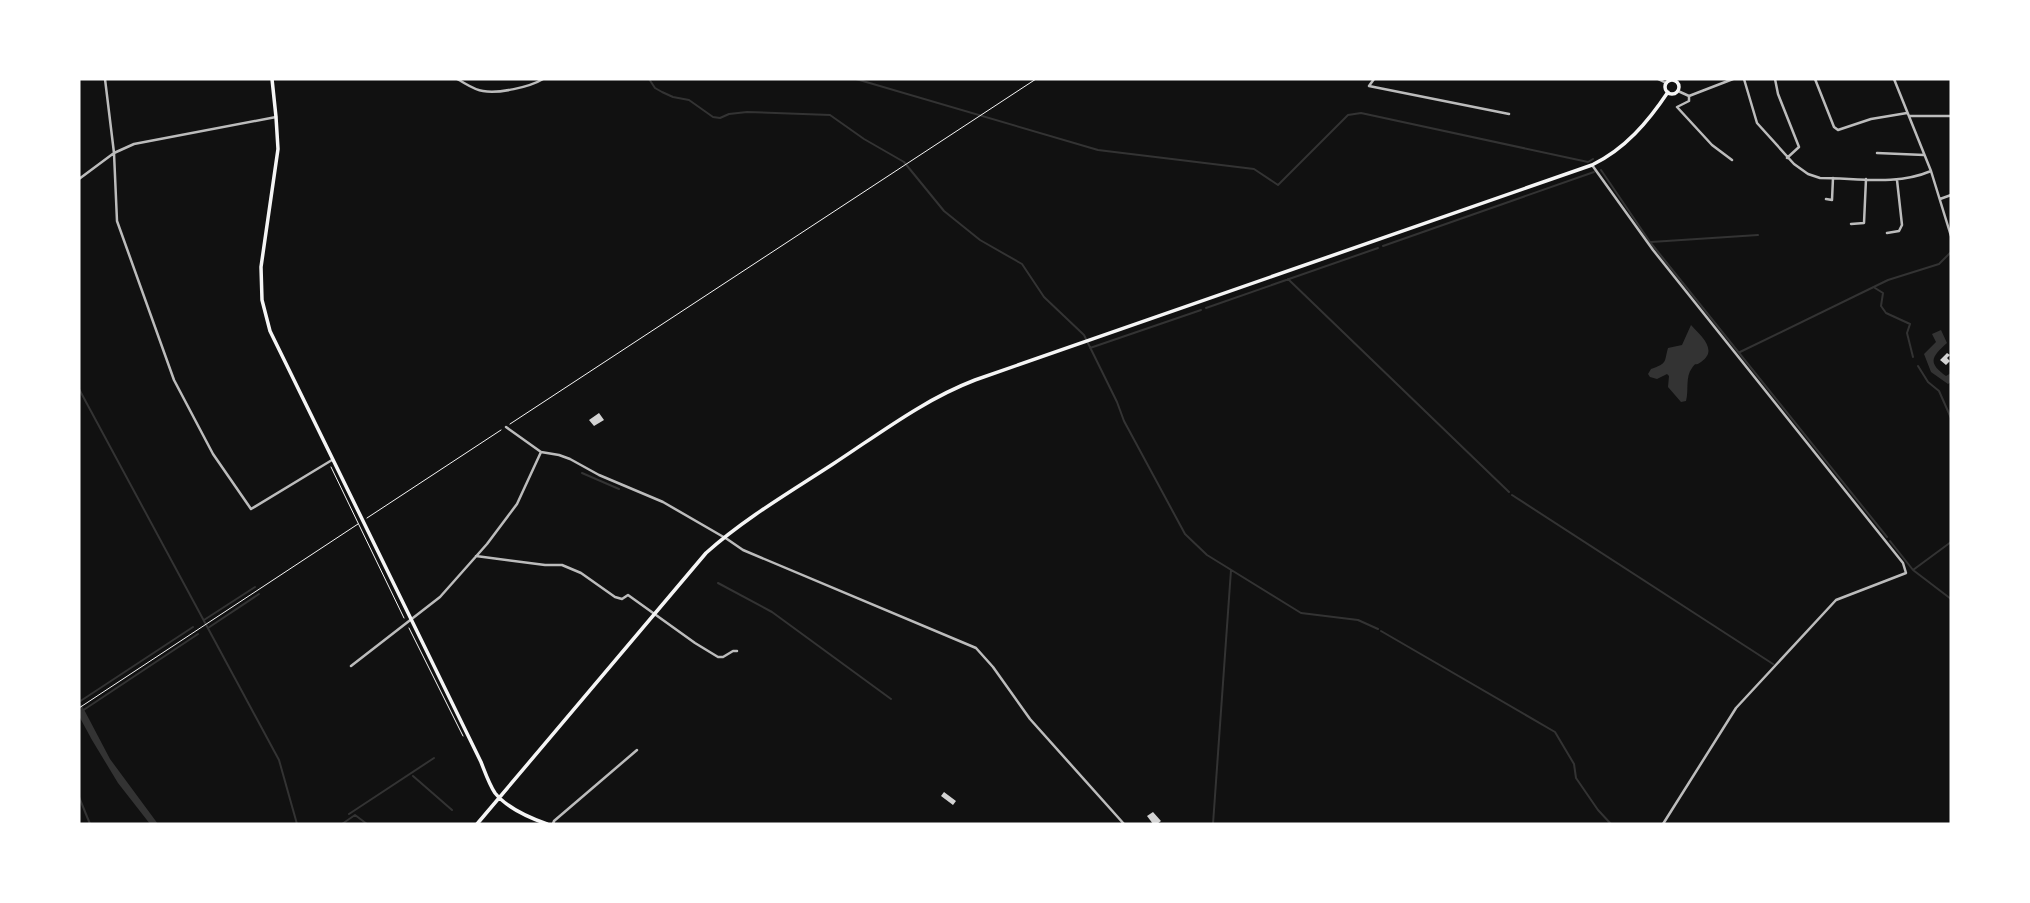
<svg xmlns="http://www.w3.org/2000/svg" width="2030" height="903" viewBox="0 0 2030 903" font-family="'Archivo Narrow',sans-serif">
<style>
.water{fill:#333}
.lines{fill:none;stroke-linecap:round;stroke-linejoin:round}
.stream{stroke:#333;stroke-width:2}
.building{fill:#d3d3d3}
.path{stroke:#f5f5f5;stroke-width:1}
.minor{stroke:#bcbcbc;stroke-width:2.5}
.secondary{stroke:#f5f5f5;stroke-width:3.5}
</style>
<rect width="100%" height="100%" fill="#111"/>
<path class="water" d="M1691 325C1700 335 1719 350 1701 362 1694 367 1697 361 1692 368 1685 377 1689 391 1686 401L1681 402 1668 387 1669 376 1667 374 1657 379 1650 377 1648 374 1651 369C1668 363 1664 362 1668 348L1682 345Z
M1941 330 1947 343C1933 356 1926 362 1946 376L1951 373V382L1948 384 1931 372 1924 354 1936 342 1932 334Z
M79 700 110 759 158 824H150L118 783 92 740 79 716Z"/>
<g class="lines">
<path class="stream" d="M649 79 655 88 662 92 673 97 689 100 713 117 720 118 729 114 747 112 830 115 864 139 904 162 944 211 980 240 1022 264 1044 297 1084 335 1117 402 1124 421 1185 534 1207 555 1301 613 1358 620 1378 629
M856 79 1098 150 1254 169 1278 185 1348 115 1361 113 1588 162 1593 159
M1601 170 1650 242 1887 537
M1651 242 1758 235
M1383 246 1594 172
M1288 279 1509 492
M1875 288 1883 293 1881 306 1886 313 1910 324 1907 333 1913 357
M1206 308 1378 248
M1090 348 1201 310
M1740 352 1888 280 1939 264 1951 252
M1918 366 1928 382 1939 391 1951 418
M79 389 279 760 297 824
M582 473 619 489
M1512 495 1773 664
M1890 541 1913 570 1951 599
M1913 570 1951 542
M718 583 772 612 891 699
M204 620 255 587
M208 628 259 594
M1381 631 1555 732 1574 764 1576 778 1598 810 1611 824
M79 702 193 627
M82 711 198 634
M413 776 452 810
M79 797 90 824
M349 814 434 758
M342 824 355 815 367 824
M1213 824 1231 570"/>
</g>
<path class="building" d="M1947 353 1950 355 1947 358 1950 361 1946 365 1940 360Z
M599 413 604 420 594 426 589 420Z
M944 792 956 801 953 805 941 796Z
M1153 812 1161 821 1157 824H1153L1147 816Z"/>
<g class="lines">
<path class="path" d="M510 424 1036 79
M331 467 404 618
M367 518 501 430
M409 628 463 736
M79 708 358 524"/>
<path class="minor" d="M105 79 114 153 117 221 174 380 213 454 251 509 332 460
M457 79C465 83 474 90 483 91 498 94 530 87 543 79
M1374 79 1369 86 1509 114
M1658 79 1666 83
M1744 79 1757 123 1794 164 1808 174 1820 178C1857 178 1896 186 1931 171
M1775 79 1778 94 1799 147 1787 158
M1815 79 1834 127 1838 130 1871 119 1907 113
M1894 79 1931 171 1951 236
M1678 91 1689 96 1733 79
M1689 96V101L1677 107 1712 145 1732 160
M1909 116H1951
M1877 153 1924 155
M1592 165 1653 250 1903 563 1906 573 1836 600 1736 708 1663 824
M79 179 114 153 134 144 276 117
M1826 199 1832 200 1833 178
M1940 199 1951 195
M1851 224 1864 223 1866 179
M1887 233 1899 231 1902 225 1897 180
M506 427 541 452 559 455 570 459 599 475 663 502 727 539 743 550 976 648 993 667 1030 719 1124 824
M476 556 545 565H562L581 573 615 597 622 599 628 595 695 643 718 657H723L733 651H737
M351 666 440 597 487 544 517 504 541 452
M553 824 554 821 637 750"/>
<path class="secondary" d="M272 79 276 117 278 149 261 267 262 300 270 331 481 762C485 772 489 784 495 793 506 807 530 818 547 824
M1665 87a7 7 0 1 1 14 0a7 7 0 1 1-14 0Z
M477 824 706 553C744 519 790 492 833 464 879 434 923 400 975 380L1592 165C1625 149 1648 122 1668 92"/>
</g>
<rect width="2030" height="903" fill="none" stroke="#ffffff" stroke-width="161"/>
</svg>
